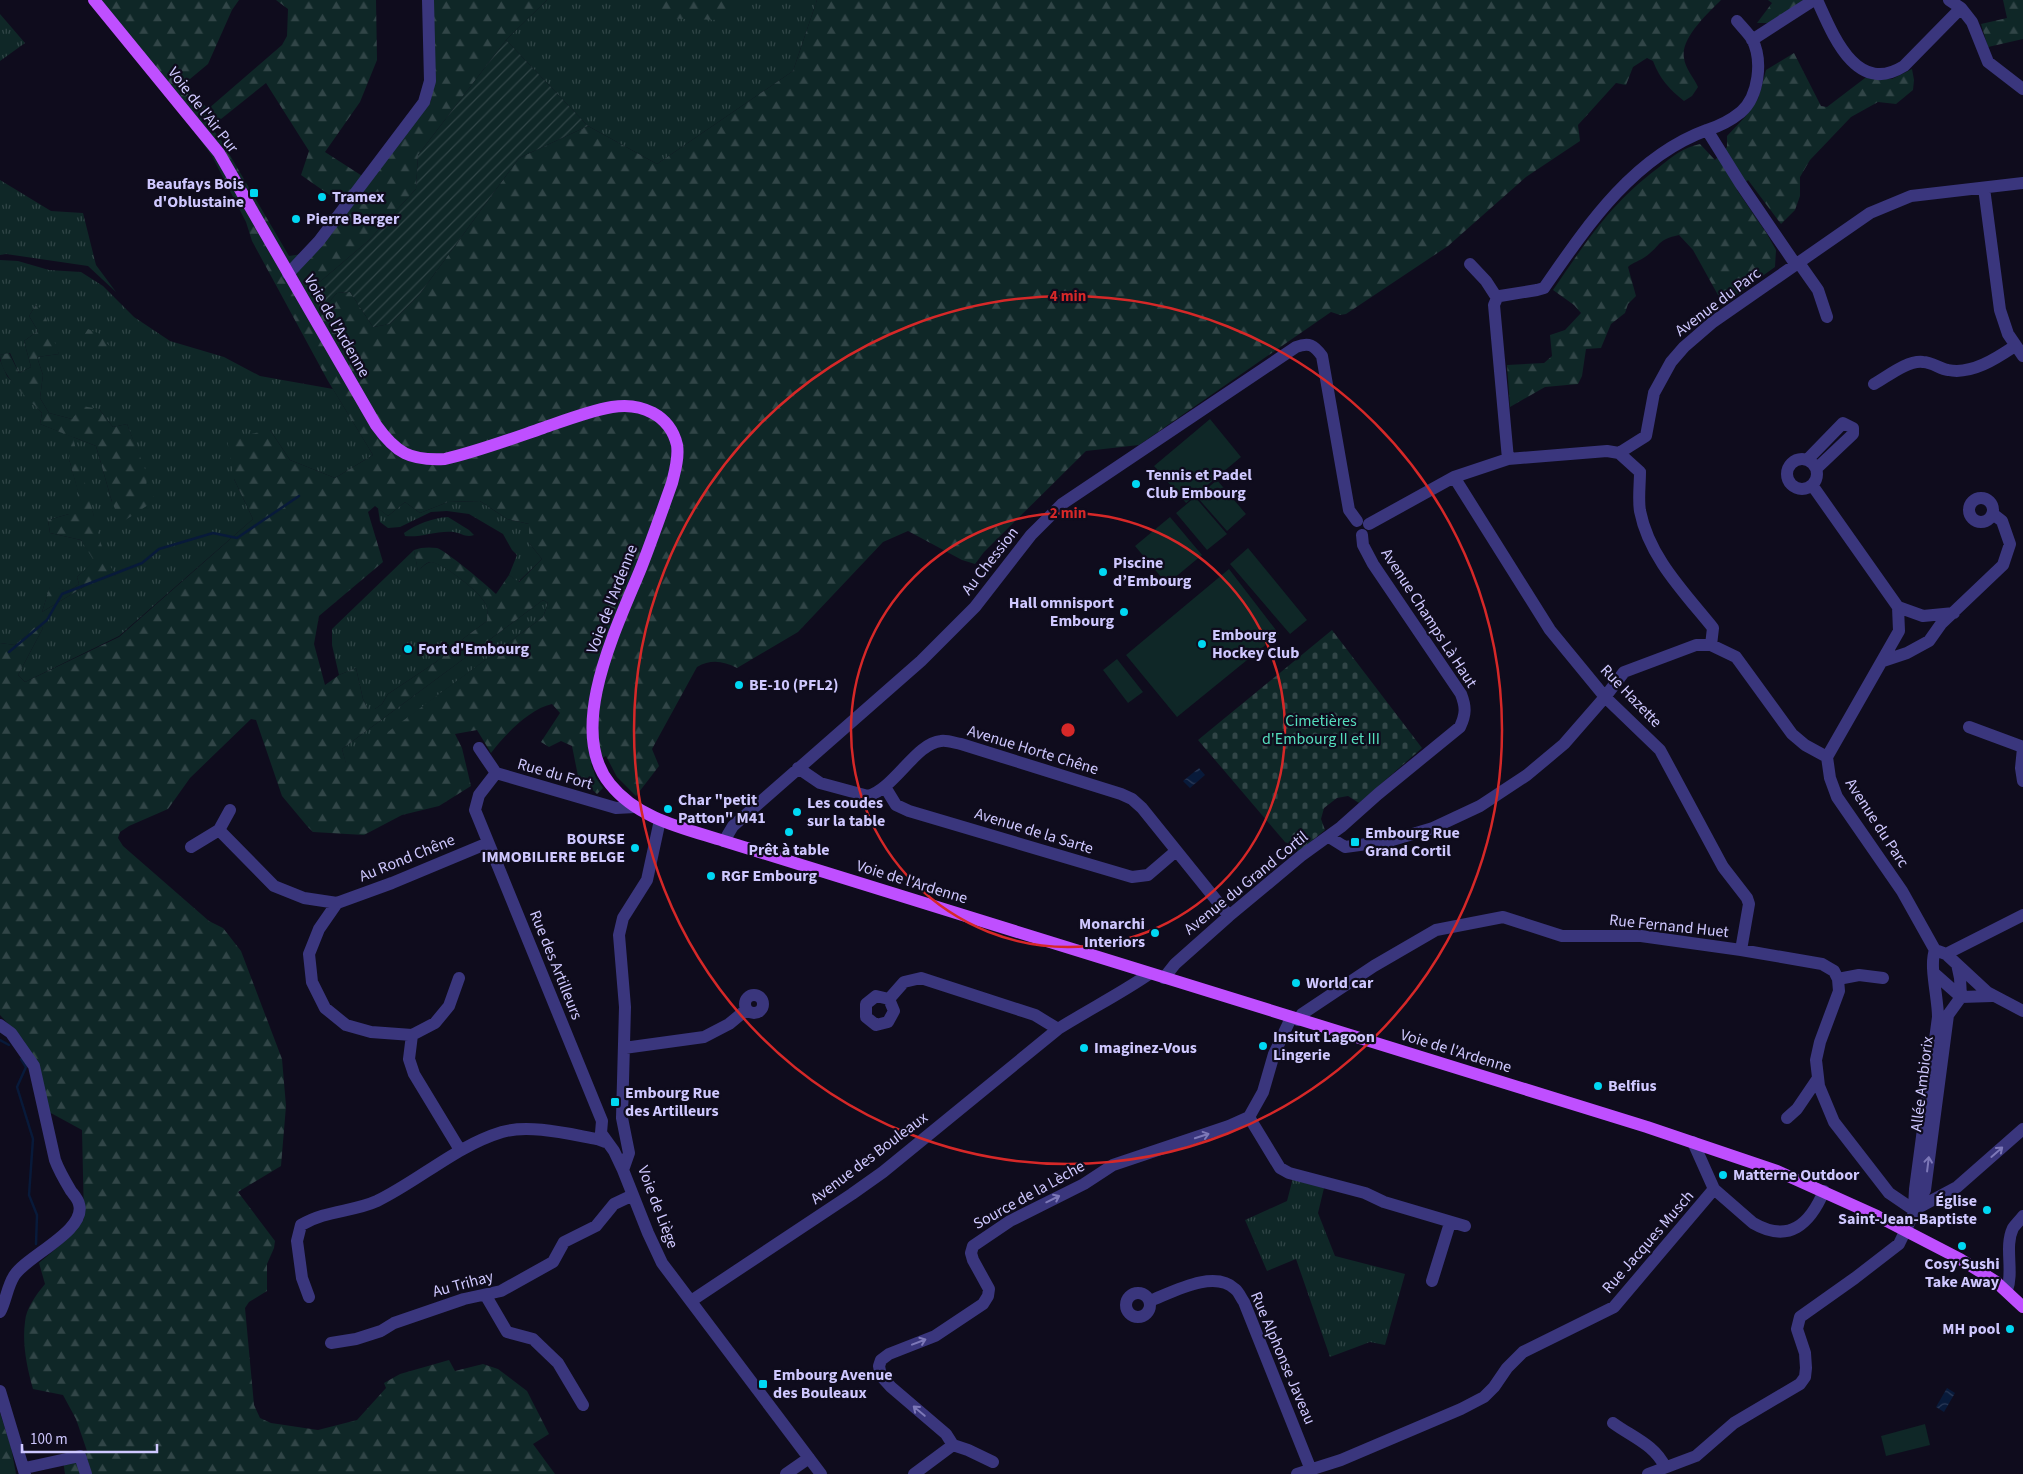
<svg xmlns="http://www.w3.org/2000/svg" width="2023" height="1474" viewBox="0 0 2023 1474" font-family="'Source Sans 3',sans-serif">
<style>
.grass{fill:url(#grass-tufts);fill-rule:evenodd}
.forest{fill:url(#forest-firs);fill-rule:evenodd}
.cemetery{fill:url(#cemetery-stones)}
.garden{fill:url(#garden-furrows)}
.pitch{fill:#0f2727}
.water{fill:url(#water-waves)}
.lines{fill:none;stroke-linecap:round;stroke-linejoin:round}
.stream{stroke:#081a3a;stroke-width:2.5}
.minor{stroke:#3a367d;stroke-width:12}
.major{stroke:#bf4fff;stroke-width:12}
.oneway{stroke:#7d78b8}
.ring{fill:none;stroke:#d62828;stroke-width:2.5}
.poi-dot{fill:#00d8f3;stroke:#0f0c1d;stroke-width:2}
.labels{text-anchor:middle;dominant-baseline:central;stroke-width:4.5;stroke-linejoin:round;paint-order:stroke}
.street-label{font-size:16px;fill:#cfc8ff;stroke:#0f0c1d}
.poi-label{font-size:16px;font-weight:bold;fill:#cfc8ff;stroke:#0f0c1d;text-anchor:start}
.park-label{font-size:16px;fill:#55debd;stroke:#0f0c1d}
.centre{fill:#d62828;stroke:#0f0c1d;stroke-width:2.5}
.ring-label{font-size:15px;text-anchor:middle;font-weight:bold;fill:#d62828;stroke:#0f0c1d;stroke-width:4.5;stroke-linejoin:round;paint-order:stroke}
</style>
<defs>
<pattern id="grass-tufts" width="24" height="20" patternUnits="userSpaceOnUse" patternTransform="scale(1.25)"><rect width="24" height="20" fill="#0f2727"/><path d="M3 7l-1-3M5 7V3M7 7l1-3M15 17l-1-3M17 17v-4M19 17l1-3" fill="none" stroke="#314547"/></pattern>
<pattern id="forest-firs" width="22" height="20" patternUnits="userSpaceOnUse" patternTransform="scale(1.25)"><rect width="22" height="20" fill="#0f2727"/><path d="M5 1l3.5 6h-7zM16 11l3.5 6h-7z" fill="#314547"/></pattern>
<pattern id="cemetery-stones" width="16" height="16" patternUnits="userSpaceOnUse" patternTransform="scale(1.25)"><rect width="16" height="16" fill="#0f2727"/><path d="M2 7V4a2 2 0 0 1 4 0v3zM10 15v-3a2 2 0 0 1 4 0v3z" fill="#314547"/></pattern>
<pattern id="garden-furrows" width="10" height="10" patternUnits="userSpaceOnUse" patternTransform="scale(1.25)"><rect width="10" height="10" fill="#0f2727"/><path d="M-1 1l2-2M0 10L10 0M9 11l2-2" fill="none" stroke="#314547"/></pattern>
<pattern id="water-waves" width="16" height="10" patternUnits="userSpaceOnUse" patternTransform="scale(1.25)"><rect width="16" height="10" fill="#081a3a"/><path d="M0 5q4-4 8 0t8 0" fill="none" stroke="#2b3a58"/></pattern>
</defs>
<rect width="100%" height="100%" fill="#0f0c1d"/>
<path class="grass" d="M547 0H817L793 71 657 164 588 126 506 40Z
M0 14 25 43 0 61Z
M0 180 51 211 83 213 96 265 116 292 88 266 6 254 0 255Z
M0 260 18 261 49 270 81 272 103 286 134 317 170 341 224 357 260 376 333 389 373 455 335 478 290 460 270 430 234 479 253 519 119 636 25 682 18 675 43 628 39 624 15 645 0 643V360L7 376 42 413 40 424 96 446 112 502 146 491V474L127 424 113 427 99 409 72 419 49 413 40 398 43 375 37 357 59 354 36 305 29 316 38 331 24 341 31 367 19 373 10 353 0 355ZM69 459 93 513 96 532 107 563 116 575 87 585 42 612 50 587 69 591 79 584 77 577 95 561 81 540 50 533 48 520 69 514 85 515Z
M480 501 507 519 529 524V543L542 559 518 582 509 575 517 555 512 550 503 534 469 514 447 511 431 512 400 527 388 528 380 522 378 508 388 516 405 502 420 513 448 502Z
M448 517 469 530 474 535C466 538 461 533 454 532 437 530 421 538 405 536L404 533C417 524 432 518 448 517Z
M414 550 418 571C422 568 425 563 431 562 442 562 483 594 486 605 488 610 487 616 487 621L464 638 436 662 388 694 382 704 375 709H368L363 699 356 668 339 675 332 645V629Z
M543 600 548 603 543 617 346 764 342 749Z
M1293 1178 1324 1188 1318 1213 1335 1256 1405 1274 1385 1345 1370 1342 1330 1357 1296 1259 1267 1271 1245 1220 1287 1201Z"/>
<path class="forest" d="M99 0H239L232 10 208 64 184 84 208 109 282 45 287 36 288 9 276 0H376L377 60 360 102 325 152 370 181 431 101 433 0H547L506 40 418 155 416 189 368 241 315 286 320 312 337 293 350 292 373 327 390 324 419 295 519 158 588 126 657 164 793 71 817 0H1721C1708 13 1680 39 1684 58 1685 68 1694 78 1698 87L1692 96 1684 101C1669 89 1660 79 1653 61L1647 58 1633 67 1626 85 1616 83 1578 125 1580 141 1526 177 1448 246 1346 314 1340 315 1331 312 1139 445 1086 451 984 552 975 564 962 560 908 531 883 542 798 632 737 668C723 661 711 659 697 667L652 749 659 766 636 796 617 777 606 756 591 764 596 778 603 788 597 794 578 776 572 746 561 741 549 747 541 742 560 713 552 704C529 709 505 735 491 753L477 730 455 734 462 748 471 786 439 806 402 815 364 835 313 832 307 826 282 796 256 720 251 719 190 778 168 809 129 826 120 832 118 838 123 846 209 921 223 928 241 951 282 1059 286 1106 281 1166 238 1192 275 1241 274 1248 267 1264V1291L249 1302 245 1308 254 1405 260 1418 271 1423 318 1430 357 1420 386 1388 384 1383 400 1374 449 1360 455 1371 483 1364 498 1369 527 1391 549 1434 533 1444 555 1474H65L63 1460 80 1456 87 1451 76 1419 63 1395 33 1389C27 1368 22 1344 25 1322 26 1308 36 1295 45 1284L39 1263 65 1241 84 1219 82 1130 49 1112 24 1041 0 1015V643L15 645 39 623 43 628 18 675 25 682 119 637 253 519 234 479 227 439 270 430 290 460 335 478 373 455 328 381 252 241 246 222 212 156ZM266 83 309 151 301 175 341 203 302 254 289 256 221 140 211 127ZM480 501 507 519 529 524V543L542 559 519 582 509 575 496 594C488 586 445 550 437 548 430 547 421 547 414 550L418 572C421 568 425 563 430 562 442 562 483 594 486 605 488 610 487 616 487 621L464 638 436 662 388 694 382 704 375 709H368L363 699 356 668 339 675 325 685 314 644 319 616 383 562 368 512 375 506 388 516 405 502 420 513 448 502ZM543 600 548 603 543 617 346 763 342 749Z
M653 0H748L719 20 657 18Z
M1768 0H1803L1771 23H1757L1772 3Z
M2003 0H2023V39L1988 47 1981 24 2007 18Z
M1794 53 1821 106 1827 107 1865 78 1892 79 1912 69 1914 80 1913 90 1896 104 1878 102 1851 117 1810 160 1800 177V196L1795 210 1781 224 1748 180 1737 190 1767 234 1776 250 1775 267 1723 304 1693 250 1679 235C1656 240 1662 245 1645 257 1640 261 1633 262 1628 267L1636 296 1628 304 1625 313 1611 324 1601 348 1586 349 1582 376 1578 384 1545 387 1510 407 1507 365 1544 363 1552 356 1550 335 1565 330 1581 313 1574 305 1553 290C1586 242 1610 204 1658 168 1673 156 1682 148 1700 144L1715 160 1727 147V136L1745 117 1758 99 1766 70Z
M36 305 43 310 59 354 37 357 43 375 40 398 49 413 72 419 82 406 99 409 113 427 127 424 147 474 146 491 157 499 121 523 112 502 96 446 73 437C78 461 86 485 92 509 99 534 101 554 116 575L95 588 87 585 42 612 50 586 69 591 79 584 77 577 94 561 81 540 50 533 48 520 69 514H84L69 459 72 437 40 424 42 413C29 399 0 376 0 355L9 353 19 373 31 367 24 341 38 331 29 316Z
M88 329 100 334 113 351 105 358 84 335Z
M0 1413 11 1447 16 1474H0Z"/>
<path class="cemetery" d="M1332 630 1422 748 1359 803 1348 796 1337 798 1324 808 1321 819 1325 830 1298 852 1293 845 1285 842 1198 740Z"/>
<path class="garden" d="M506 40 588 126 519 158 419 295 390 324 373 327 350 292 337 293 320 312 315 286 368 241 416 189 418 155Z"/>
<path class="pitch" d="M1210 419 1241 457 1186 503 1154 466Z
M1217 480 1246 514 1227 531 1197 497Z
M1195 497 1227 534 1207 550 1176 513Z
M1170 517 1202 555 1167 584 1135 546Z
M1248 548 1307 620 1290 634 1230 564Z
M1229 569 1279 634 1177 717 1126 655Z
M1117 659 1143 692 1128 703 1103 670Z
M1925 1424 1930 1445 1886 1456 1881 1436Z"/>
<path class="water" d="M1199 768 1205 775 1190 788 1183 781Z
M1947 1388 1955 1393 1944 1412 1936 1407Z"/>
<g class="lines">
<path class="stream" d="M9 652 47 620 62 594 142 563 159 549 213 533 237 538 299 496
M0 1040 9 1045
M21 1059 26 1067 17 1087 33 1139 29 1195 37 1215 36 1244"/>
<path class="minor" d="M1817 0C1833 35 1856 96 1904 66L1961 8 1972 22 1988 62 2023 89
M1949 0 1961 8
M1752 40 1814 0
M1707 130C1720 126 1730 121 1741 112 1759 96 1763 60 1752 39 1748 33 1742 27 1737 21
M1984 188 2000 310 2008 334 2023 356
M1799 263 1818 290 1827 317
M1470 264 1486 281 1497 298
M288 274 319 241 424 102 430 81 428 0
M1874 384C1887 377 1907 360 1923 362 1932 362 1940 369 1948 370 1972 375 1997 358 2015 346
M1508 459 1494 305 1497 298 1500 296 1537 290 1544 288C1587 226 1633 157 1707 130L1740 183 1796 265
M1787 474a15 15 0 1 1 30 0a15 15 0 1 1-30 0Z
M1807 460 1843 423 1853 428V434L1816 469
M1454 477 1550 630 1605 697 1660 750 1723 867 1747 898 1749 904 1741 950
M1812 485 1898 607 1899 631 1827 757
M1969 510a12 12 0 1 1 24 0a12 12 0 1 1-24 0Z
M1369 524 1454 477 1508 459 1607 451 1619 453
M1898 607 1923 616 1954 613
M1711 645 1713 628C1684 592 1649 557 1640 511 1638 499 1640 484 1640 472L1619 453 1646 436 1654 393 1671 362 1684 347 1713 322 1870 213 1911 196 2023 183
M1883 661 1907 653 1929 641 1941 624 2003 565 2010 544 2002 521 1993 514
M1969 727 2023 747
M479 748 496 773 616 808 635 807
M2023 748 2021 768 2023 781
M1827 757 1830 778 1837 797 1902 891 1935 950 1946 954 1987 992 2023 1011
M798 768 820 783 868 796C895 788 916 743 941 741 947 740 955 743 961 744L1121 794 1132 799 1142 808 1229 916
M496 773 479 795 475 810 602 1121 601 1133 614 1151 623 1170 648 1233 662 1263 821 1474
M885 787 896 805 909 811 1132 877 1148 875 1176 851
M219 830 274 886 304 898 337 903 392 883 488 843
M1329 837 1345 847 1389 841 1433 828 1480 806 1527 775 1564 744 1605 697 1624 672 1696 645H1711L1736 657 1792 734 1805 745 1827 757
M724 841 733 826 921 661 975 607 1031 535 1062 504 1296 347C1309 342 1314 345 1322 356L1349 510 1357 521
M191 847 219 830 230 810
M337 903 319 929 309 954 312 982 325 1008 346 1025 371 1032 412 1035 435 1023 449 1006 459 978
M1946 954 2023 915
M1935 974 1961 997 1992 996
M1164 978 1175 964 1229 916 1301 856 1341 827 1378 794 1460 727C1466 714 1466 707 1461 694L1373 564 1363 545 1362 535
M1838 979 1859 975 1883 978
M745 1004a9 9 0 1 1 18 0a9 9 0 1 1-18 0Z
M876 996 889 999 894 1011 888 1022 876 1025 866 1017V1004Z
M889 999 904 982 921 978 1035 1015 1058 1029
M1298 1020 1302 1014 1374 966 1436 930 1503 917 1562 936H1641L1741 950 1822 964 1834 971 1838 979 1839 991 1820 1042 1816 1060 1819 1086 1834 1122 1889 1193 1914 1210
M0 1025 11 1033 34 1066 55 1160C59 1171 65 1181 71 1191 74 1195 78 1199 79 1204 87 1231 26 1256 14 1276 7 1287 6 1301 0 1312
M412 1035 409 1059 414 1074 460 1150
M624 1048 704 1037 729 1024 746 1010
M1249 1117 1280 1168 1289 1173 1365 1193 1384 1202 1465 1226
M1787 1118 1797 1109 1818 1078
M623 1170 629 1153 622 1118 625 1007 619 935 623 918 647 880 660 820
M1714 1189 1753 1223C1789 1244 1810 1224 1824 1191
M1914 1207 1915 1189 1938 1017C1938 997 1929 966 1935 950
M1914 1210 1957 1187 2023 1129
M1432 1281 1450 1223
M2007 1290C2014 1271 2004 1247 2013 1228 2016 1224 2020 1220 2023 1216
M1126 1305a12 12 0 1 1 24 0a12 12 0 1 1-24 0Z
M486 1296 507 1332 533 1339 558 1363 583 1405
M309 1297 302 1278 297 1241 301 1225C326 1210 353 1212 377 1201 420 1180 456 1146 502 1132 529 1124 569 1134 597 1139L605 1142
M691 1301 852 1194 883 1172 1058 1029C1088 1010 1120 994 1149 974
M1150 1301C1173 1292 1214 1269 1235 1289 1239 1292 1241 1298 1244 1302L1311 1470
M331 1343 356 1339 381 1331 394 1323 464 1299 501 1291 553 1262 564 1242 596 1226 614 1204 633 1195
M0 1391 25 1474
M1613 1423C1632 1437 1655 1445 1665 1467
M953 1445 946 1434 891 1387 881 1376 879 1366 881 1360 889 1354 935 1336 983 1304 988 1296 989 1289 973 1260 971 1253 973 1246 1010 1221 1084 1184 1113 1165 1229 1126 1249 1117 1263 1092 1274 1054 1291 1018
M25 1468 80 1456 86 1474
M786 1474 809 1458
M914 1474 953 1445 968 1450 993 1462
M1297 1474 1341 1460 1461 1409 1484 1397 1494 1387 1507 1368 1523 1352 1614 1307 1714 1189 1693 1142
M1648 1474 1696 1456 1734 1423 1800 1384 1805 1377 1806 1368 1805 1353 1797 1329 1800 1317 1855 1278 1899 1244 1925 1190 1948 1015 1961 997 1960 978 1957 964"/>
<path class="major" d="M94 0 219 153 376 425C396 453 410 461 445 459 479 451 511 439 543 428 566 420 589 411 612 407 641 402 670 415 677 445 679 457 675 471 672 483 662 511 652 540 641 568 618 625 565 729 610 784 638 819 683 828 724 841L1647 1127 1777 1171 1877 1216 1960 1259 1995 1281 2023 1307"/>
</g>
<defs><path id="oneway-shaft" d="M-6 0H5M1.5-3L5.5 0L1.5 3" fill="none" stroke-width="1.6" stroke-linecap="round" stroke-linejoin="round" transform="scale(1.25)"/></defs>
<g class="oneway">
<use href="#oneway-shaft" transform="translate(1202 1136) rotate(-18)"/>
<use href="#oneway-shaft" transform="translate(1997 1152) rotate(-41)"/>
<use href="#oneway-shaft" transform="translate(1928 1164) rotate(-83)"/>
<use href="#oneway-shaft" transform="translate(1053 1199) rotate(-26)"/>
<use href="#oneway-shaft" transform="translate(919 1342) rotate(-21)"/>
<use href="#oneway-shaft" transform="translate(919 1411) rotate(-140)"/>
</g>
<g class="ring">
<circle cx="1068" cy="730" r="217"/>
<circle cx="1068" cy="730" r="434"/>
</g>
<g class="poi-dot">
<rect x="249" y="188" width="10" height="10" rx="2.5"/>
<circle cx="322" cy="197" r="5"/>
<circle cx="296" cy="219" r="5"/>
<circle cx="1136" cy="484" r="5"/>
<circle cx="1103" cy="572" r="5"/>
<circle cx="1124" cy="612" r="5"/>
<circle cx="1202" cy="644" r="5"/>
<circle cx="408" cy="649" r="5"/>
<circle cx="739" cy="685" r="5"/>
<circle cx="668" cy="809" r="5"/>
<circle cx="797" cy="812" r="5"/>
<circle cx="789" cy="832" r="5"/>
<rect x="1350" y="837" width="10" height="10" rx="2.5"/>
<circle cx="635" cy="848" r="5"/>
<circle cx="711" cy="876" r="5"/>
<circle cx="1155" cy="933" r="5"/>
<circle cx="1296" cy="983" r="5"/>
<circle cx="1263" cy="1046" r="5"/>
<circle cx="1084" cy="1048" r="5"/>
<circle cx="1598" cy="1086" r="5"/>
<rect x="610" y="1097" width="10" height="10" rx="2.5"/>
<circle cx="1723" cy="1175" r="5"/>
<circle cx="1987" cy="1210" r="5"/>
<circle cx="1962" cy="1246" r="5"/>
<circle cx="2010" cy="1329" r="5"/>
<rect x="758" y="1379" width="10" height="10" rx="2.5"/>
</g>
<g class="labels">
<g class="street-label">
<text transform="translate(203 110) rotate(52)">Voie de l'Air Pur</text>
<text transform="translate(1718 302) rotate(-37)">Avenue du Parc</text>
<text transform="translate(337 326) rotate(60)">Voie de l'Ardenne</text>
<text transform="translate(990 561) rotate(-52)">Au Chession</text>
<text transform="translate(612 599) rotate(-69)">Voie de l'Ardenne</text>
<text transform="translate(1429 618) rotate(57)">Avenue Champs Là Haut</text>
<text transform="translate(1631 696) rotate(46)">Rue Hazette</text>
<text transform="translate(1033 750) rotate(17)">Avenue Horte Chêne</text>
<text transform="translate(555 774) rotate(16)">Rue du Fort</text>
<text transform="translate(1877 823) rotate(57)">Avenue du Parc</text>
<text transform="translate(1034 831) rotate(17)">Avenue de la Sarte</text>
<text transform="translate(407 858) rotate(-22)">Au Rond Chêne</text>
<text transform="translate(912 882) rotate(17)">Voie de l'Ardenne</text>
<text transform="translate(1246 883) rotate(-39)">Avenue du Grand Cortil</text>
<text transform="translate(1669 926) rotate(6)">Rue Fernand Huet</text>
<text transform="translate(556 965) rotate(68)">Rue des Artilleurs</text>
<text transform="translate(1456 1051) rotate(17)">Voie de l'Ardenne</text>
<text transform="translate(1922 1084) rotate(-83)">Allée Ambiorix</text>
<text transform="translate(869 1158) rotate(-37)">Avenue des Bouleaux</text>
<text transform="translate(1029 1195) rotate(-29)">Source de la Lèche</text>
<text transform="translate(658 1207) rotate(69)">Voie de Liège</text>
<text transform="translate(1648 1242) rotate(-49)">Rue Jacques Musch</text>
<text transform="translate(463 1284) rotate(-15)">Au Trihay</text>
<text transform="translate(1283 1358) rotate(67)">Rue Alphonse Javeau</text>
</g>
<g class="poi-label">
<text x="244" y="184" text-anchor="end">Beaufays Bois<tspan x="244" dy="18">d'Oblustaine</tspan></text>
<text x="332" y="197">Tramex</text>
<text x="306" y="219">Pierre Berger</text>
<text x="1146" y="475">Tennis et Padel<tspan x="1146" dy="18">Club Embourg</tspan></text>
<text x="1113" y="563">Piscine<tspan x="1113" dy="18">d’Embourg</tspan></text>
<text x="1114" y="603" text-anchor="end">Hall omnisport<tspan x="1114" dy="18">Embourg</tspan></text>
<text x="1212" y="635">Embourg<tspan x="1212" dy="18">Hockey Club</tspan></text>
<text x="418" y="649">Fort d'Embourg</text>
<text x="749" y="685">BE-10 (PFL2)</text>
<text x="678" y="800">Char "petit<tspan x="678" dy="18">Patton" M41</tspan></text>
<text x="807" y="803">Les coudes<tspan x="807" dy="18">sur la table</tspan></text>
<text x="1365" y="833">Embourg Rue<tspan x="1365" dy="18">Grand Cortil</tspan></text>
<text x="625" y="839" text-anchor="end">BOURSE<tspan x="625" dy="18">IMMOBILIERE BELGE</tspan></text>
<text x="789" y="850" text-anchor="middle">Prêt à table</text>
<text x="721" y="876">RGF Embourg</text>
<text x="1145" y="924" text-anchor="end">Monarchi<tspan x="1145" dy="18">Interiors</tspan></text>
<text x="1306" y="983">World car</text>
<text x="1273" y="1037">Insitut Lagoon<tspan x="1273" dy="18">Lingerie</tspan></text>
<text x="1094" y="1048">Imaginez-Vous</text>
<text x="1608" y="1086">Belfius</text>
<text x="625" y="1093">Embourg Rue<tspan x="625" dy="18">des Artilleurs</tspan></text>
<text x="1733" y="1175">Matterne Outdoor</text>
<text x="1977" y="1201" text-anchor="end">Église<tspan x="1977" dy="18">Saint-Jean-Baptiste</tspan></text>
<text x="1962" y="1264" text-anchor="middle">Cosy Sushi<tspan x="1962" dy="18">Take Away</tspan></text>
<text x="2000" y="1329" text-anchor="end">MH pool</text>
<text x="773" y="1375">Embourg Avenue<tspan x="773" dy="18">des Bouleaux</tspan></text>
</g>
<g class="park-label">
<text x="1321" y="721">Cimetières<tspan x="1321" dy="18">d'Embourg II et III</tspan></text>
</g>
</g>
<circle cx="1068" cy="730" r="8" class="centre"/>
<g class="ring-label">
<text x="1068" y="301">4 min</text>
<text x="1068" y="518">2 min</text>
</g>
<path d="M22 1444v8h135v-8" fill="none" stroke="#cfc8ff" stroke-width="2.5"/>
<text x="30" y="1444" font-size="15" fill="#cfc8ff" stroke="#0f0c1d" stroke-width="4" paint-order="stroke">100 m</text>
</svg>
